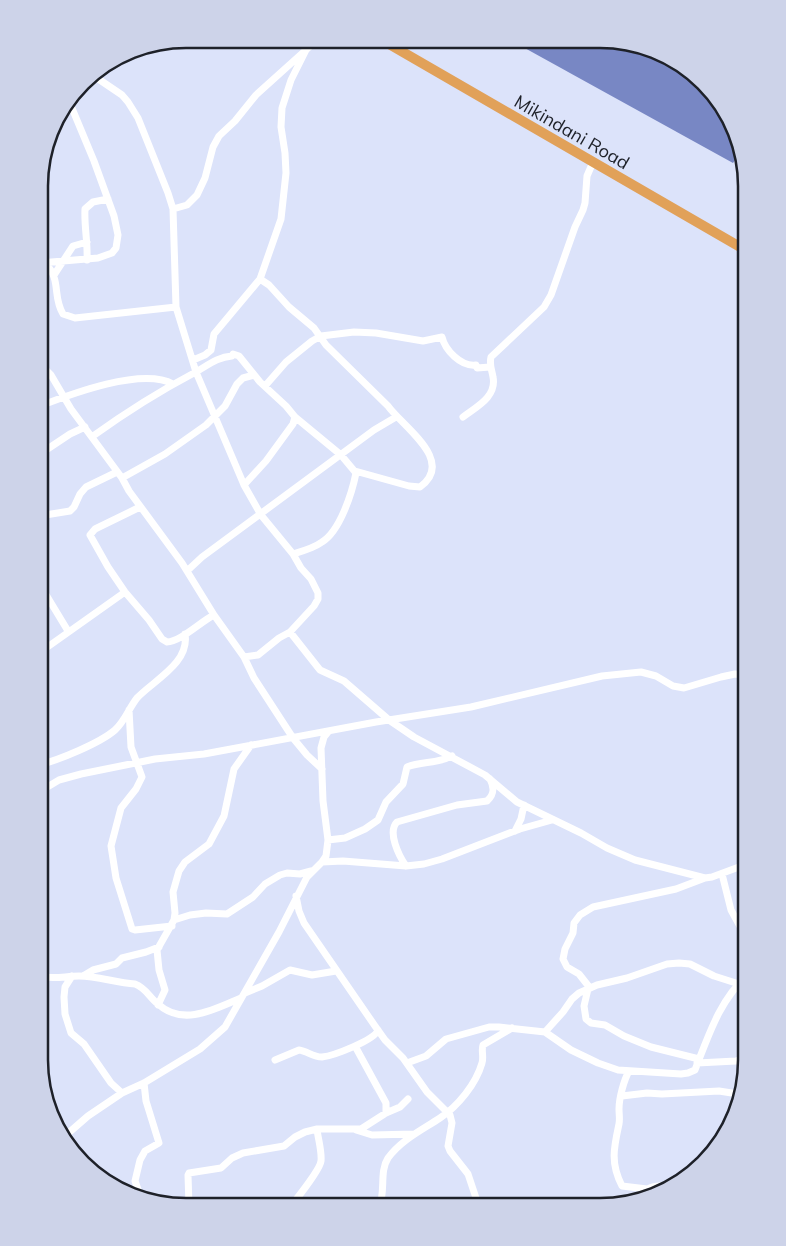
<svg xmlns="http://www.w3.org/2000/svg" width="786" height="1246" viewBox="0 0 786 1246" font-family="Mulish,sans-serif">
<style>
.water{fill:#7887c4}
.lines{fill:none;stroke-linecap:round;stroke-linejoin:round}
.minor{stroke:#fff;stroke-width:7}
.highway{stroke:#e1a159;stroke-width:10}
.labels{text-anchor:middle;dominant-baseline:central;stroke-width:5;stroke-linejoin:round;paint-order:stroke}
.street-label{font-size:18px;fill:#1e2129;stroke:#dce3fa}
.rim{fill:none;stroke:#1e2129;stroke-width:2.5}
</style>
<rect width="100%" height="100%" fill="#dce3fa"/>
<path class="water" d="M512 41 629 42 697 75 736 130 741 152 733 163Z"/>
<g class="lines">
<path class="minor" d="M91 74 122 95 128 102 138 118 168 193 173 209 176 307 196 372 244 485 261 515 293 554 301 568 311 579 318 593V599L314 606 290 632 279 638 258 655 244 657
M173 209 187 205 197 195 205 178 213 147 219 136 235 121 256 95 317 40
M87 260C88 243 84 226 85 209L93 202 108 199
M40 263 98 258 112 253 116 248 118 235 114 216 94 161 69 101
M45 263C62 280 52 296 63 314L75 318 176 307
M54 275 73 246 87 242
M260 279 269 285 289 307 314 328 326 345 388 406C403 427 456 461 420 487L409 486 355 471
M193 360 205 355 211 350 214 334 260 279 281 219 286 173 285 153 281 127 282 108 291 80 306 50
M40 364 51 375 71 409 122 478 129 491 182 563 214 615 244 657 254 678 293 738 307 755 322 769
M265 386 286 362 312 341 321 336 354 332 376 333 423 341 442 337C445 350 461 367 476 365L477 368 490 367
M40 406C71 394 142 367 173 384
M463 417C476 407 497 397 493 377 492 370 489 365 491 357L544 307 551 295 575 227 583 210 585 203 587 176 593 162
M93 436C125 413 158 392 194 373 207 366 217 357 232 356L233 354 239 356 260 382 286 406 295 417 341 455 356 473C352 493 340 531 322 542 314 548 303 551 293 554
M40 454 70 434 85 427
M122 478 165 454 206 425 225 406 237 384 243 378 254 375
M244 485 266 461 293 424 295 417
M140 507 95 529 90 535 108 567 125 592 149 620 162 639 167 642C180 642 200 622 214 615
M39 516 70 511 74 507 80 494 86 487 117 472
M187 571 202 557 374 430 396 417
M39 586 45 593 68 631
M290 632 320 670 344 681 389 720 414 737 485 775 517 802 581 833 607 848 635 860 705 878 712 877 747 864
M39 653 125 592
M129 710 131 747 142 777 136 789 121 808 111 846 116 878 132 929 135 930 172 926
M39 765C59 760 100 743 115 730 125 721 129 708 137 698 154 680 190 663 185 634
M39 792 59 780 81 774 155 759 204 754 376 722 471 707 602 676 641 672 656 676 673 686 684 688 721 677 735 674 747 675
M515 831 521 819 524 805
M328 840 345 838 365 829 378 820 386 802 403 784 407 767C422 761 437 764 452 756
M322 862 343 861 406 866 424 864 442 859 520 829 552 820
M406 866C399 856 387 832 397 822L457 805 487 801C495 794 494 787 490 779
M722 874 731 910 747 939
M296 896 299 911 304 923 375 1026 385 1040 403 1058 427 1092 450 1115 452 1123 448 1146 450 1151 468 1174 479 1207
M174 920 190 915 206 913 227 914 253 897 265 884 280 875 287 873 300 874 311 871
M39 976C53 980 65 976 79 976 98 976 116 983 135 984 146 988 149 997 158 1004 183 1027 215 1009 241 998
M72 976 65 987 64 997 65 1014 71 1033 84 1044 111 1083 122 1093
M83 976 93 970 116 964 122 958 146 952 159 947
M590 988 579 974 567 967 563 959 565 949 573 933 574 923 580 915 593 907 676 889 705 878
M588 989 584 1006 586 1019 591 1023 605 1025 624 1036 651 1047 699 1059
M245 993 262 986 290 970 312 975 336 971
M158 1005 165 990 159 970 157 950 174 920 175 913 173 892 179 871 185 862 209 844 224 816 234 769 251 745
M545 1032 563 1012 572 999 579 993 597 985 627 978 667 964 679 963 690 964 714 976 739 984
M355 1046 386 1103V1113
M275 1060 299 1050C307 1051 313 1057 322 1057 333 1056 375 1040 378 1030
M407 1063 426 1056 446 1039 489 1027H499L545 1032 571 1050 598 1063 618 1070 681 1074 688 1073 695 1070C708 1037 720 999 747 976
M697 1063 736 1061 747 1057
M629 1071C624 1080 619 1098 619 1109 619 1114 620 1119 619 1124 614 1147 610 1163 622 1186L647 1189
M622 1096 647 1093 662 1094 719 1091 738 1094
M356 1130 372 1135 414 1134
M65 1136 88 1116 122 1093 144 1083 200 1049 225 1027 279 932 307 877 322 862 326 856 328 840 323 801 321 748 324 737 328 732
M140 1195 135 1181 140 1160 145 1151 159 1143 146 1101 144 1083
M638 1200C645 1185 657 1186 671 1185
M189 1206 188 1175 189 1173 221 1168 232 1158 243 1153 284 1146 295 1137 305 1132 317 1129H361L386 1113 400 1107 408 1099
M291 1206C298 1197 320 1170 321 1161 322 1151 318 1139 317 1129
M379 1207C386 1192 379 1172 388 1158 401 1140 422 1130 440 1118 458 1106 476 1084 482 1063 484 1057 481 1050 483 1045L512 1028"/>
<path class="highway" d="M382 40 747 251"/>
</g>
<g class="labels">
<g class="street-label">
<text transform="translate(572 132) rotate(30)">Mikindani Road</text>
</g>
</g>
<path d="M0 0H786V1246H0ZM186 48H600A138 138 0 0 1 738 186V1060A138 138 0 0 1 600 1198H186A138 138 0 0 1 48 1060V186A138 138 0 0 1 186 48Z" fill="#cdd3e9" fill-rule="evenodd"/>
<path class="rim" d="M186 48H600A138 138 0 0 1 738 186V1060A138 138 0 0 1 600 1198H186A138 138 0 0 1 48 1060V186A138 138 0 0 1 186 48Z"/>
</svg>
